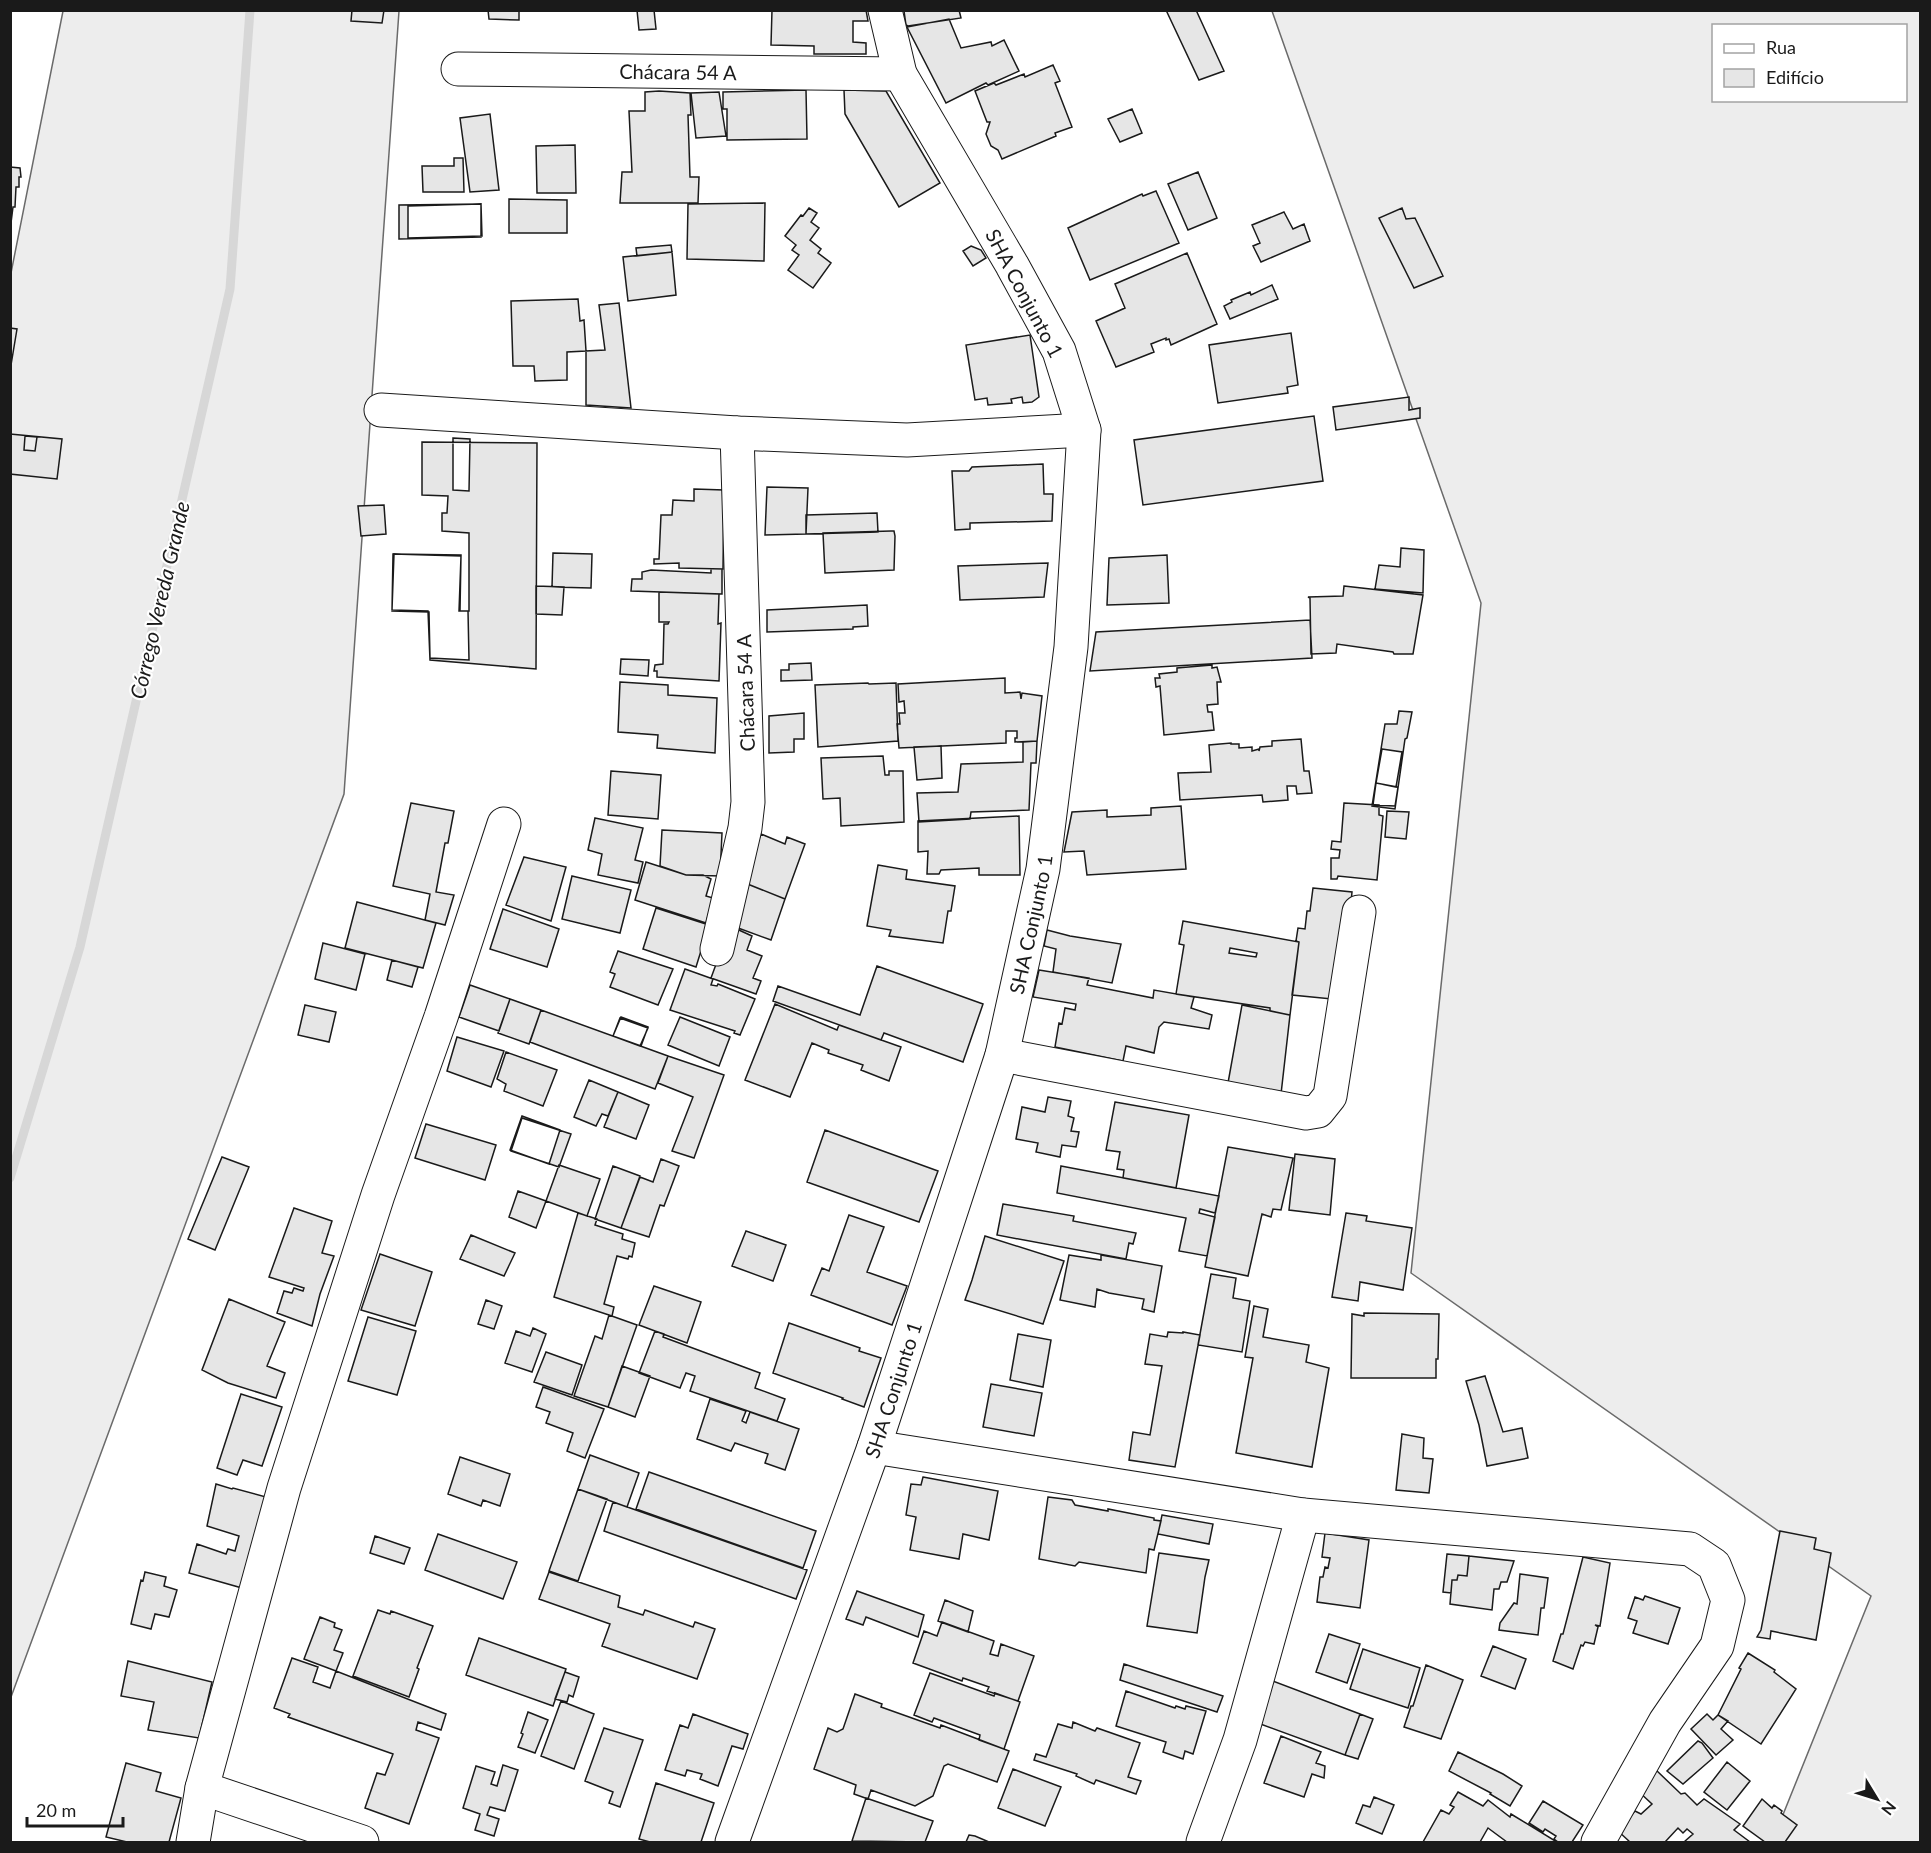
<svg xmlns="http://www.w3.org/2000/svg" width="1931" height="1853" viewBox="0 0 1931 1853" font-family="Lato,sans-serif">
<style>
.built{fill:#ededed;stroke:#6a6a6a;stroke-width:1.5;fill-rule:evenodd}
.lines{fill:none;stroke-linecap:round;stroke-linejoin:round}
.stream{stroke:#d7d7d7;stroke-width:9}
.building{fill:#e6e6e6;stroke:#1a1a1a;stroke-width:1.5;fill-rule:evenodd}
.minor-casing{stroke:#1a1a1a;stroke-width:35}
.minor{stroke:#fff;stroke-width:33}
.labels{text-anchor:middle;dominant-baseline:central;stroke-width:4.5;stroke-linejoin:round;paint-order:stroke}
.street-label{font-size:20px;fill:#1a1a1a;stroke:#fff}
.water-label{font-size:21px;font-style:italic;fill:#1a1a1a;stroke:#fff}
</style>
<rect width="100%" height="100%" fill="#fff"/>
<path class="built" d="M63 11H399L344 794 11 1697 10 278Z
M1272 11H1920V1842H1772L1871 1596 1411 1273 1481 603ZM1714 26H1906V100H1714Z"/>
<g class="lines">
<path class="stream" d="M10 1178 80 947 230 289 250 10"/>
</g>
<path class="building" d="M352 10H384L382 23 351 21Z
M488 10H519V20L489 19Z
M637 10H654L656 29 639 30Z
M772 10H866L868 21H853V42L866 43V54H814V46L771 45Z
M959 10 961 18 908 26 906 25 904 11Z
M1166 10H1196L1224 71 1199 80Z
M949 19 961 48 991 42 992 46 1004 40 1019 71 988 85 986 83 946 103 907 27Z
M1053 65 1060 81 1055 83 1072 127 1055 133 1056 136 1002 159 998 150 991 146 986 134 990 122H987L975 91 994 83 996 85 1024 74 1025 77Z
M806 90 807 139 727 140V109H723V92Z
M844 90 886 91 940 183 899 207 845 114Z
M659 91 690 93 691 115H688L690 177H699L698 203H620L622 172H632L629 111H645V92Z
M719 92 726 136 696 138 691 93Z
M1132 109 1142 133 1120 142 1108 119Z
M490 114 499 190 470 192 460 118Z
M575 145 576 193H537L536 146Z
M454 158H463L464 192H423L422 166H454Z
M10 167 20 168 21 177H19V187H16L15 207H13L11 223Z
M1198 172 1217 218 1188 230 1168 184Z
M1156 191 1179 243 1090 280 1068 228 1142 194 1143 196Z
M509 199 567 200V233H509Z
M765 203 764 261 687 259 688 204Z
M481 204 482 236 408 238V206Z
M481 204V237L399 239V205Z
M809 208 817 213 811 222 819 228 810 240 821 249 818 253 831 263 813 288 788 270 799 255 792 250 796 245 785 236 801 215 803 216Z
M1402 208 1406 219 1415 218 1443 276 1414 288 1379 218Z
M1284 212 1293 229 1304 224 1310 241 1261 262 1253 246 1260 243 1252 225Z
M671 245 672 252 637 256 636 248Z
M971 246 981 250 986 258 973 266 963 251Z
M672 252 676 295 628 301 623 257Z
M1187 253 1217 324 1171 345 1169 339 1166 340V338L1151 344 1154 352 1116 367 1096 321 1125 308 1115 284Z
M1272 285 1278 299 1230 319 1224 306 1232 302 1231 300 1250 292 1251 295Z
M578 299 580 321 584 320 586 351 567 352V380L535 381 534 366H513L511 301Z
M619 303 631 408 586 405V351L605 350 599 305Z
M10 328 17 329 10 371Z
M1291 333 1298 385 1287 387 1288 393 1218 403 1209 345Z
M1030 335 1039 397 1032 402 1023 403 1022 397 1011 399 1012 403 988 405 987 398 975 400 966 345Z
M1409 397V410L1420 408V418L1336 430 1333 407Z
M1314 416 1323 481 1143 505 1134 440Z
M10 434 62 439 57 479 10 474ZM25 436 37 437 35 451 24 450Z
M453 438 470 439 469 491 453 490Z
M422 442 537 443 536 669 430 660 428 611 392 610 394 554 461 555 460 611H469V533L442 531V513H447L448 496 422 495Z
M1043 464 1044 494H1053L1052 521 970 523V529L955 530 952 471H969L972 467Z
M767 487 808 488 806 534 765 535Z
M694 489 724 490 723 569 679 568V563L654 564V559H659L661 515H672L673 500 694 501Z
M384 505 386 534 361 536 358 506Z
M877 513 878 532 806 534V515Z
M891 531H894L895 536 894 570 825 573 823 533Z
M1401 548 1424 550 1423 593 1375 589 1379 565 1400 567Z
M553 553 592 554 591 588 552 587Z
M393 554 461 556 459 611H468L469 660 430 658 429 612 392 611Z
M1167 555 1169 603 1107 605 1109 558Z
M1048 563 1044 597 960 600 958 566Z
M711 569H722V594L631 591 632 579H642V572L651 570 711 573Z
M536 586 564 587 562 615 536 614Z
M1344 586 1423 595 1413 654H1394L1393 652 1337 644 1336 653 1311 654 1310 598 1308 597 1343 596Z
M659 592 719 594 718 624 721 623 719 681 657 677V671H654L655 665 663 664 664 624H668L669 622H659Z
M867 605 868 626 853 627V629L767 632V610Z
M1310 620 1312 658 1090 671 1096 632Z
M621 659 649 660 648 676 620 674Z
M811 663 812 680 781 681V670H789V664Z
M1212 665V668L1217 667 1221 682H1217L1218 704 1207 705 1208 712H1212L1214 730 1164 735 1160 686 1156 687 1155 678H1160L1159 674 1177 672V668Z
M1005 678V693L1020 692 1021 699 1022 693 1042 696 1037 741 1015 742V738H1017V731H1006V743L899 748 897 724H900L899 713H905L904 701 899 702 898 684Z
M620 682 668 685V695L717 698 715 753 657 748 658 735 618 732Z
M868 683 869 684 896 683 898 741 818 747 815 685Z
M1399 711 1412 712 1407 738 1405 739 1395 809 1372 806 1385 724H1397Z
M804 713V739H794V752L769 753V716Z
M1301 739 1304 771H1309L1312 793 1297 794 1296 786H1287L1288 800 1263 802 1262 795 1180 800 1178 773 1211 772 1209 745 1231 743V744H1239V748L1252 747V751L1259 749V751L1260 747 1272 746V741Z
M1037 741 1036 763H1031L1029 810 971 812 970 819 919 822 917 793 958 792 961 764 1023 762V742Z
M941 746 942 778 917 780 914 747Z
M1382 749 1402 752 1396 787 1376 783Z
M883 756 885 775H889V771H903L904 822 841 826 840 798 823 799 821 758Z
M611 771 661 775 658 819 608 815Z
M1376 783 1398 787 1395 806 1373 805Z
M411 803 454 811 448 843H445L436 892 454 895 445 925 425 920 430 894 393 886Z
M1344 803 1379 805V815L1383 816 1377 880 1338 876 1337 879H1331V858H1339L1340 850 1331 849 1332 841 1341 842Z
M1181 806 1186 869 1087 875 1084 851 1064 852 1072 812 1107 810V817L1151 815V808Z
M1387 811 1409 812 1406 839 1385 837Z
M1019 816 1020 875H979V868L941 870 939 874H927L928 851 918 852V821Z
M595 818 643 828 635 860 643 862 638 883 598 875 602 854 588 850Z
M662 830 722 833 720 876 686 875 660 866Z
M761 834 785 844 787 837 805 844 785 899 745 883 749 864Z
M524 857 566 867 551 921 506 905Z
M646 862 686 875H703L711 879 706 896 713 898 706 923 635 900Z
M878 865 907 870 906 879 955 886 951 911H948L943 943 889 936 891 930 867 926Z
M572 876 631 890 620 933 562 919Z
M745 883 785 899 771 940 730 925Z
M1313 888 1352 892 1342 1000 1292 995 1299 942 1296 941 1298 928 1305 929 1307 911H1310Z
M357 902 436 923 423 968 345 948Z
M656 908 709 925 696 967 643 949Z
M503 909 559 929 547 967 490 949Z
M1183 921 1299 942 1290 1015 1270 1011V1008L1176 994 1184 945 1179 944ZM1230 948 1257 953 1256 957 1229 953Z
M730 926 752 936 747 950 762 956 753 978 761 981 756 994 711 978Z
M1047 930 1070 936 1121 944 1112 983 1053 972 1056 949 1044 946Z
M323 943 365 954 356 990 315 979Z
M618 951 673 969 658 1005 610 987 615 974 610 972Z
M392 960 418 967 412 987 387 980Z
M877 966 983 1004 963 1062 884 1033 881 1040 773 1001 778 986 860 1015Z
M685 969 713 979 711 985 717 986 718 984 755 999 740 1035 734 1033 735 1031 670 1010Z
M1039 970 1089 978 1087 985 1153 998 1154 990 1194 997 1191 1008 1212 1015 1209 1029 1164 1022 1159 1027 1154 1053 1126 1046 1123 1061 1055 1047 1059 1023 1062 1024 1065 1008 1075 1010 1076 1004 1033 997Z
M470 985 510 999 499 1031 459 1017Z
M510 999 541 1010 529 1044 498 1033Z
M775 1004 837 1030 839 1025 901 1047 889 1081 861 1070 863 1065 828 1053 829 1050 812 1043 790 1097 745 1080Z
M305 1005 336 1012 329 1042 298 1035Z
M1242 1005 1290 1015 1281 1094 1228 1083Z
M541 1010 668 1056 655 1089 530 1042Z
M621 1017 648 1027 641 1046 613 1036Z
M680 1017 730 1037 719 1066 668 1045Z
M620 1018 648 1028 640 1046 613 1036Z
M457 1037 504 1051 491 1087 447 1071Z
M506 1052 557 1070 543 1106 504 1091 506 1084 497 1079Z
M668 1056 724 1075 694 1158 672 1151 693 1097 658 1083Z
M589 1080 618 1092 608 1116 602 1114 596 1126 574 1117Z
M618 1092 649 1105 636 1139 604 1127Z
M1048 1097 1071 1101 1068 1116 1074 1118 1071 1131 1079 1132 1076 1147 1062 1145 1060 1157 1036 1152 1038 1143 1016 1139 1022 1107 1045 1112Z
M1115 1102 1189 1115 1176 1188 1123 1178 1124 1170 1117 1169 1120 1152 1106 1150Z
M522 1116 560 1130 549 1164 510 1150Z
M522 1118 571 1134 559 1167 511 1151Z
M426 1124 496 1145 485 1180 415 1158Z
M825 1130 938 1171 919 1222 807 1182Z
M1228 1147 1293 1158 1281 1210 1273 1209 1271 1217 1262 1214 1248 1276 1205 1267Z
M1295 1154 1335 1159 1330 1215 1289 1210Z
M222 1157 249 1167 215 1250 188 1239Z
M661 1159 679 1166 664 1206 660 1205 649 1237 621 1228 640 1177 653 1182Z
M559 1165 600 1179 587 1216 546 1201Z
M613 1166 640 1176 621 1228 595 1219Z
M1061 1166 1219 1196 1215 1213 1200 1209 1199 1213 1215 1217 1207 1256 1179 1251 1186 1218 1057 1193Z
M518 1191 546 1201 536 1228 509 1217Z
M1003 1204 1074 1216 1073 1221 1136 1233 1133 1244 1129 1243 1126 1259 997 1235Z
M294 1208 332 1221 322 1253 334 1256 320 1294 312 1326 277 1313 284 1291 292 1293 294 1288 303 1291 304 1288 269 1277Z
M578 1213 597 1219 595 1225 623 1234 622 1239 635 1243 632 1257 629 1256 628 1259 617 1256 604 1304 614 1307 612 1316 554 1297Z
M1346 1213 1367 1216 1366 1221 1412 1228 1403 1290 1360 1282 1358 1301 1332 1297Z
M849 1215 884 1227 867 1272 907 1286 892 1325 811 1295 822 1268 829 1271Z
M746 1231 786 1245 773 1281 732 1266Z
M471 1235 515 1253 504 1276 460 1259Z
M985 1236 1064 1261 1043 1324 965 1300 972 1280Z
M380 1254 432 1272 415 1326 361 1310Z
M1069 1255 1101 1260V1255L1162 1266 1154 1312 1142 1309 1144 1299 1109 1293 1097 1289 1095 1307 1060 1300Z
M1211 1274 1236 1278 1233 1298 1250 1301 1242 1352 1198 1345Z
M654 1286 701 1302 687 1343 639 1325Z
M229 1299 285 1322 267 1366 285 1373 276 1398 228 1383 202 1370Z
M486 1300 502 1306 494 1329 478 1324Z
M1254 1306 1268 1309 1263 1337 1309 1345 1306 1362 1329 1368 1312 1467 1236 1453 1253 1358 1245 1357Z
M1364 1313 1439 1314 1438 1359H1436V1378H1351L1352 1314 1364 1316Z
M609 1315 637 1325 608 1407 574 1396 595 1336 602 1339Z
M368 1317 416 1331 397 1395 348 1381Z
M789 1323 860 1348 859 1351 881 1358 864 1407 842 1399 843 1398 773 1373Z
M533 1328 546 1334 532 1372 505 1363 516 1331 530 1336Z
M655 1331 664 1334 663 1337 760 1373 755 1388 785 1399 777 1421 690 1391 695 1376 686 1373 680 1388 639 1373Z
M1168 1332 1183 1333V1332L1200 1335 1175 1467 1129 1460 1133 1432 1150 1435 1162 1366 1145 1364 1150 1334 1167 1337Z
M1018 1334 1051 1340 1043 1387 1010 1380Z
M546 1352 582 1365 572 1395 534 1382Z
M622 1366 650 1376 635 1417 608 1407Z
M1485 1376 1503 1432 1522 1428 1528 1458 1487 1466 1479 1425 1466 1381Z
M991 1384 1042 1393 1034 1436 983 1427Z
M543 1387 604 1409 585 1458 567 1451 573 1433 546 1423 550 1412 536 1407Z
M241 1394 282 1407 262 1466 243 1460 237 1475 217 1468Z
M710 1399 746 1411 742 1421 746 1423 750 1412 799 1429 785 1470 765 1463 768 1454 735 1443 731 1451 697 1439Z
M1402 1434 1424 1438 1423 1458 1433 1459 1429 1493 1396 1490Z
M590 1455 639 1473 627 1507 578 1489Z
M460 1457 510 1474 500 1506 483 1500 481 1506 448 1494Z
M649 1472 816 1531 803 1568 636 1509Z
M923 1477 998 1491 989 1540 963 1534 959 1559 910 1550 916 1517 906 1515 911 1484 921 1485Z
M216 1484 232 1489 233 1488 266 1497 242 1588 189 1573 197 1544 226 1554 228 1549 235 1551 239 1536 207 1526Z
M578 1489 607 1499 578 1581 549 1571Z
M1048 1497 1072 1500 1075 1505 1108 1511V1509L1154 1518V1520L1161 1521 1154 1550 1149 1549 1146 1573 1079 1562 1075 1566 1039 1559Z
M613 1502 807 1570 796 1599 604 1531Z
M1162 1515 1213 1524 1209 1544 1158 1534Z
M1780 1531 1816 1538 1814 1549 1831 1553 1816 1640 1771 1631 1770 1639 1757 1637 1761 1630Z
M1325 1533 1369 1540 1360 1608 1317 1602 1320 1577H1323L1325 1567 1328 1568 1330 1558 1322 1557Z
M438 1534 517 1562 503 1599 425 1570Z
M375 1536 410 1548 404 1564 370 1553Z
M1159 1553 1209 1560 1205 1577 1197 1633 1147 1626Z
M1447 1554 1469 1556 1467 1576 1458 1575 1457 1580H1452L1451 1593 1443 1592Z
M1469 1556 1514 1561 1507 1582H1501L1499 1589H1494L1492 1610 1450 1604 1452 1580H1457L1458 1575 1467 1576Z
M1583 1557 1610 1563 1600 1626 1595 1625 1598 1627 1594 1644 1585 1642 1583 1646 1581 1645 1573 1669 1553 1661 1561 1634H1563Z
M145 1572 166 1577 164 1586 177 1590 169 1617 155 1614 151 1629 131 1624 141 1580 143 1581Z
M549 1572 620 1596 618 1607 643 1615 645 1610 693 1627 695 1622 715 1629 697 1679 602 1646 610 1624 539 1599Z
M1520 1574 1548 1578 1544 1608H1541L1538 1635 1499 1630 1500 1623 1514 1603 1517 1604Z
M857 1591 924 1615 918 1637 866 1617 863 1625 846 1619Z
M1645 1596 1680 1608 1668 1644 1633 1633 1637 1621 1628 1618 1635 1597 1643 1600Z
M945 1600 973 1611 968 1632 938 1621Z
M378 1610 390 1614 391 1611 433 1626 417 1668 419 1669 409 1697 353 1676Z
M320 1617 335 1623 334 1627 342 1630 334 1650 343 1653 336 1671 304 1659Z
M942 1622 994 1641 990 1654 998 1656 1001 1644 1034 1656 1018 1701 987 1691 989 1687 963 1678 962 1681 913 1663 924 1631 937 1636Z
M1329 1634 1360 1644 1347 1683 1316 1672Z
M479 1638 566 1669 553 1706 466 1675Z
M1493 1646 1526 1659 1515 1689 1481 1676Z
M1363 1649 1420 1668 1408 1708 1350 1689Z
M1748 1653 1775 1670 1774 1672 1796 1689 1761 1744 1718 1715 1741 1669 1739 1668Z
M292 1658 318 1667 313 1682 330 1688 336 1671 446 1714 441 1730 418 1722 416 1730 439 1738 409 1824 365 1808 377 1773 385 1775 393 1754 288 1717 290 1714 274 1708Z
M128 1661 212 1682 199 1738 148 1730 154 1702 121 1696Z
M1124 1664 1223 1696 1217 1712 1120 1680Z
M1426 1665 1463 1680 1441 1739 1404 1727 1411 1706H1413Z
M565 1672 579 1677 573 1697 569 1695 567 1702 555 1699Z
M930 1673 994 1696 995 1693 1020 1702 1004 1749 979 1740 980 1735 934 1718 932 1722 914 1715Z
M1270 1680 1360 1714 1345 1755 1255 1722Z
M1126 1691 1175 1708 1176 1706 1185 1709 1186 1706 1206 1711 1193 1754 1185 1751 1183 1759 1163 1752 1166 1742 1116 1726Z
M855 1694 882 1704 881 1707 940 1728 941 1725 1009 1751 997 1782 948 1764 944 1766 933 1796 915 1806 871 1790 868 1799 854 1794 856 1785 814 1769 828 1728 837 1732 843 1729Z
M561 1701 594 1714 574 1769 541 1756Z
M528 1712 548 1720 535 1753 518 1747 523 1734 521 1733Z
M693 1714 748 1734 743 1749 732 1746 718 1786 700 1779 702 1774 687 1770 685 1776 665 1770 680 1725 688 1728Z
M1360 1714 1373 1719 1358 1759 1345 1755Z
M1707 1714 1713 1720 1718 1715 1728 1721 1721 1729 1733 1740 1716 1755 1691 1729Z
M1073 1722 1095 1731 1097 1728 1140 1743 1128 1777 1141 1781 1136 1794 1096 1780 1094 1784 1076 1776 1077 1774 1034 1760 1036 1754 1046 1757 1058 1724 1072 1728Z
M604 1728 643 1740 620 1807 609 1803 613 1792 585 1781Z
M1281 1736 1321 1752 1316 1763 1325 1766 1324 1778 1312 1774 1304 1797 1264 1783Z
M1698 1741 1702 1743 1713 1758 1683 1784 1667 1771Z
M1458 1752 1503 1774 1522 1786 1510 1806 1490 1794 1491 1793 1449 1771Z
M1727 1762 1750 1781 1727 1810 1704 1792Z
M126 1763 161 1773 156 1791 181 1798 169 1842H127L106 1837Z
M503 1765 518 1770 505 1811 490 1807 487 1815 499 1819 494 1836 475 1830 480 1814 463 1808 476 1766 495 1772 491 1784 497 1786Z
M1013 1769 1061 1787 1045 1826 998 1808Z
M1656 1770 1681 1794 1685 1793 1697 1805 1704 1799 1740 1824 1734 1830 1750 1842H1684L1693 1834 1687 1829 1683 1833 1678 1828 1665 1842H1630L1618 1831 1635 1811 1641 1814 1652 1804 1638 1791Z
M656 1783 714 1803 701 1842H650L639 1839Z
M1458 1792 1483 1806 1488 1800 1510 1817 1511 1814 1557 1842H1507L1488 1828 1480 1842H1423L1441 1810 1449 1814 1454 1807 1450 1805Z
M1374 1797 1394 1805 1382 1834 1356 1823 1363 1805 1370 1807Z
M866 1798 933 1821 925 1842 852 1841Z
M1762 1799 1772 1808 1774 1805 1782 1811 1781 1813 1797 1825 1785 1842H1765L1743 1826Z
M1543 1801 1583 1825 1572 1842H1558L1554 1839 1556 1836 1545 1829 1543 1832 1529 1823Z
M969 1835 975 1836 989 1842H966Z"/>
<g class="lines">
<g class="minor-casing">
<g id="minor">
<path id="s1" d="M458 69 900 74"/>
<path d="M381 410 737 433 907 440 1084 430"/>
<path d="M717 949 745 828 748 802 737 433"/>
<path d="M1002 1055 1306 1113 1318 1111 1330 1096 1359 912"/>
<path d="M874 1447 1303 1515 1690 1549 1714 1565 1728 1600 1717 1646 1665 1722 1598 1842"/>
<path d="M202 1788 362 1842"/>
<path d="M193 1842 202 1788 284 1488 378 1195 441 1017 504 824"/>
<path id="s2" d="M732 1842 874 1447 1002 1055 1043 869 1071 647 1084 430 1059 351 1012 265 900 74 885 10"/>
<path d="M1203 1842 1240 1740 1303 1515"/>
</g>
</g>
<use href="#minor" class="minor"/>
</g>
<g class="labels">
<g class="street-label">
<text stroke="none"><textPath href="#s1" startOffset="220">Chácara 54 A</textPath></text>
<text transform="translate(1025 293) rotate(62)">SHA Conjunto 1</text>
<text transform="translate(745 693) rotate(-92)">Chácara 54 A</text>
<text stroke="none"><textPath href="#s2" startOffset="966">SHA Conjunto 1</textPath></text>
<text stroke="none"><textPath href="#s2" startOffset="480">SHA Conjunto 1</textPath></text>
</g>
<g class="water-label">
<text transform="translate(159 600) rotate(-77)">Córrego Vereda Grande</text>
</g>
</g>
<rect width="1931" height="1853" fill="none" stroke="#1a1a1a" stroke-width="24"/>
<rect x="1712" y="24" width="195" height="78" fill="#ffffff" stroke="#a3a3a3" stroke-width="1.5"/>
<rect x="1724" y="44" width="30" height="9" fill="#ffffff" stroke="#a3a3a3" stroke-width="1.5"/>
<text x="1766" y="54" font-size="18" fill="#1a1a1a">Rua</text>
<rect x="1724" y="69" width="30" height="18" fill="#e6e6e6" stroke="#a3a3a3" stroke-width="1.5"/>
<text x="1766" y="84" font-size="18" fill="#1a1a1a">Edifício</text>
<g transform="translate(1877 1799) rotate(128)" stroke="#ffffff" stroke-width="4.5" paint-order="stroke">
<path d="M0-4.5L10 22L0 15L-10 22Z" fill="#1a1a1a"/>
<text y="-9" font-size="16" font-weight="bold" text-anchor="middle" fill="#1a1a1a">N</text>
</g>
<path d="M27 1817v9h96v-9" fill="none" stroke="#1a1a1a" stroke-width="3"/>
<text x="36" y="1817" font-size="18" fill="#1a1a1a" stroke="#ffffff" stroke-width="4.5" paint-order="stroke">20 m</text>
</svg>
